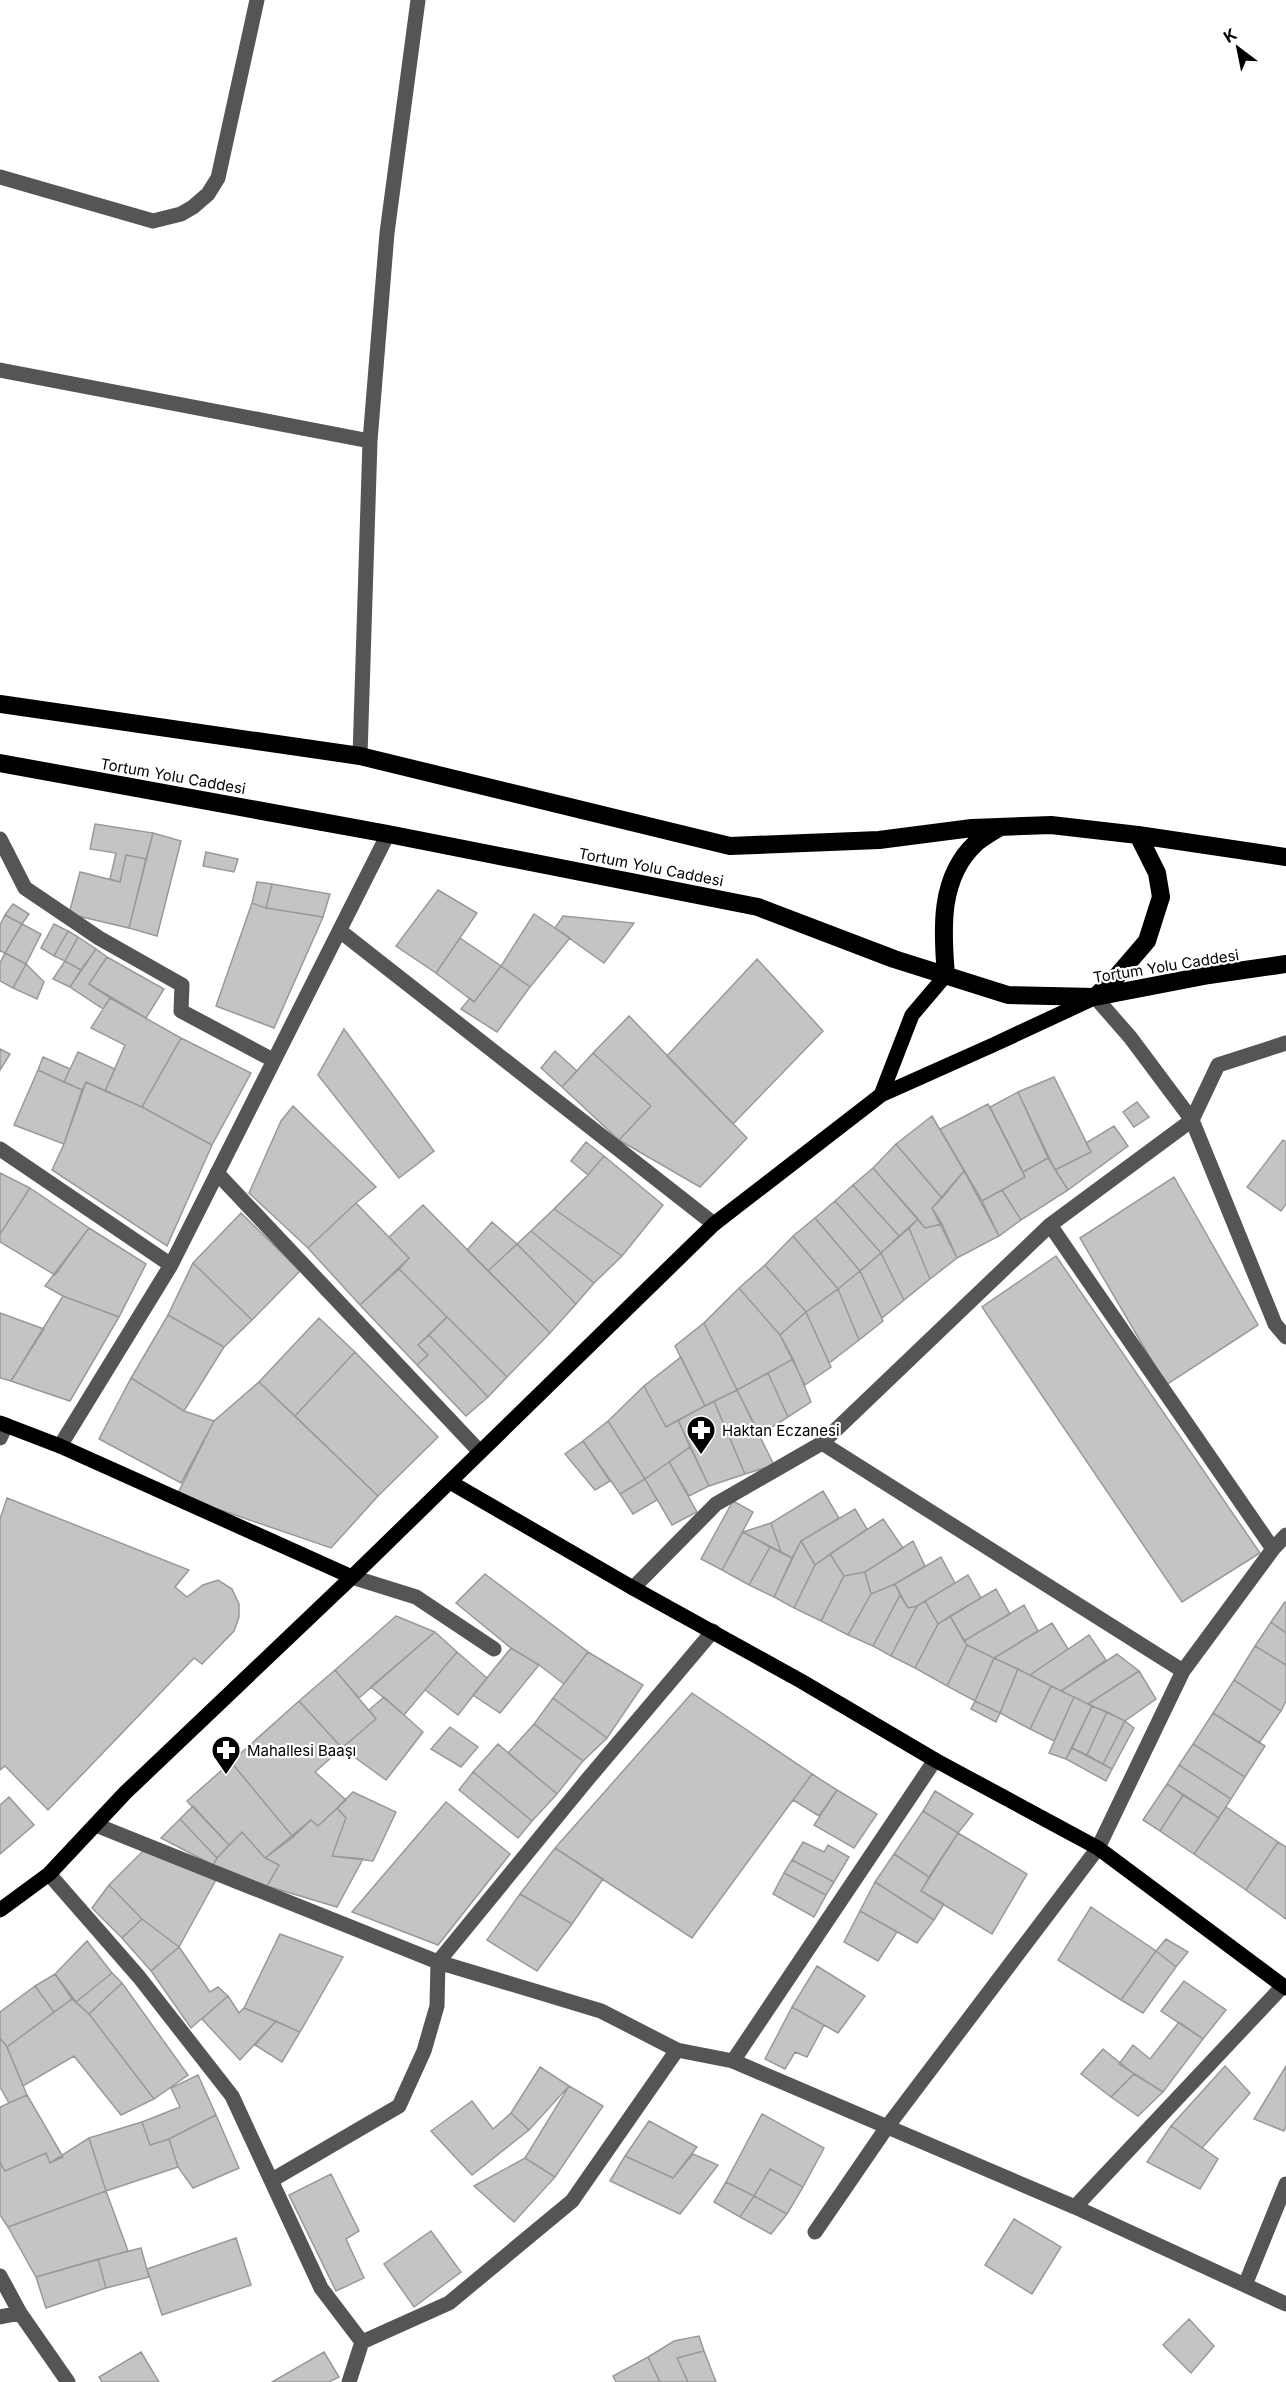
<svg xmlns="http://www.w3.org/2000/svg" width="1286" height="2382" viewBox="0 0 1286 2382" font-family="Inter,sans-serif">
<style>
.building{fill:#c4c4c4;stroke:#999;stroke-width:1.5}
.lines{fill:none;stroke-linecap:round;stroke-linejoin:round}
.minor{stroke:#555;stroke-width:15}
.major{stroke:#000;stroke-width:15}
.highway{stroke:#000;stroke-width:18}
.labels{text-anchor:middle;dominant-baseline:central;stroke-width:4.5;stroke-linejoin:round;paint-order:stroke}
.street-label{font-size:15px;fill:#000;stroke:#fff}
.poi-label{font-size:15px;fill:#000;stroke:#fff;text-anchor:start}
</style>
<rect width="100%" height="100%" fill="#fff"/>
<path class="building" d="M95 824 153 833 146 859 126 855 120 882 110 879 116 853 90 849Z
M153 833 181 841 157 936 129 928Z
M206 852 238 859 234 872 203 866Z
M126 855 146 859 129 928 69 914 80 872 120 882Z
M257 882 272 884 266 908 252 903Z
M272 884 330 894 323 917 266 908Z
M438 890 477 913 436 973 396 946Z
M252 903 266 908 323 917 274 1028 216 1006Z
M13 904 29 914 22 924 5 915Z
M534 914 570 938 530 987 501 966Z
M5 915 22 924 5 953 0 951V925Z
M563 916 634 923 604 963 555 928Z
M22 924 41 934 26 964 5 953Z
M54 924 68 931 54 956 41 948Z
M68 931 78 937 65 961 54 956Z
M78 937 96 949 81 970 65 961Z
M460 938 501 966 474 1002 436 973Z
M96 949 107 957 89 984 110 998 103 1009 70 987Z
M5 953 26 964 13 988 0 981V963Z
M107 957 164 989 146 1018 89 984Z
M757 959 823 1031 733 1124 667 1056Z
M65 961 81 970 70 987 53 979Z
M26 964 44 982 37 999 13 988Z
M501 966 530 987 497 1032 461 1009 470 998 474 1002Z
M110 998 181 1038 142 1107 105 1091 125 1045 91 1028Z
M629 1016 747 1138 700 1187 619 1140 651 1106 593 1053Z
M344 1029 434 1151 399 1178 318 1075Z
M181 1038 251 1073 212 1145 142 1107Z
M0 1049 10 1054 0 1070Z
M555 1051 577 1071 562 1087 541 1068Z
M78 1052 115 1069 105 1091 86 1082 82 1090 64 1082Z
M593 1053 651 1106 619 1140 562 1087Z
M43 1057 70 1069 64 1082 38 1070Z
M38 1070 82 1090 64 1144 14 1125Z
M1054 1077 1091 1152 1055 1170 1018 1092Z
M86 1082 142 1107 212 1145 167 1246 52 1170 64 1144Z
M1018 1092 1048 1158 1023 1172 990 1107Z
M1137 1102 1149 1117 1134 1127 1123 1112Z
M988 1104 1025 1177 982 1201 940 1129Z
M293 1106 376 1187 356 1203 308 1248 249 1193 281 1121Z
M932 1116 964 1171 942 1198 896 1144Z
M1114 1126 1128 1146 1068 1190 1055 1170 1091 1152 1086 1143Z
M1283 1140 1286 1142V1204L1281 1211 1247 1187Z
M586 1142 604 1156 588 1175 571 1161Z
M896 1144 942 1198 932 1208 942 1224 925 1228 873 1168Z
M604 1156 663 1205 622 1256 554 1209 588 1175Z
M1048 1158 1068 1190 1021 1220 1002 1190 1025 1177 1023 1172Z
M873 1168 918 1219 899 1236 853 1185Z
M964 1171 999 1236 957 1258 932 1208Z
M0 1173 30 1188 0 1234Z
M1174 1177 1258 1325 1166 1385 1080 1238Z
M853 1185 899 1236 881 1253 835 1201Z
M30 1188 89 1228 55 1275 0 1242V1234Z
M1002 1190 1021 1220 999 1236 982 1201Z
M835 1201 881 1253 860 1271 815 1218Z
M356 1203 409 1258 360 1305 308 1248Z
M423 1205 550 1333 507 1377 399 1269 409 1258 389 1237Z
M554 1209 622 1256 594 1283 531 1231Z
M241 1213 300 1271 252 1320 193 1263Z
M815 1218 860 1271 838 1289 793 1236Z
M918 1219 925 1228 942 1224 957 1258 930 1279 909 1228Z
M492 1222 517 1244 488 1271 467 1250Z
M89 1228 146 1264 119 1317 63 1296 45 1286Z
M909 1228 930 1279 904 1300 881 1253Z
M531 1231 594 1283 576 1304 517 1244Z
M793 1236 838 1289 806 1312 765 1265Z
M517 1244 576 1304 550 1333 488 1271Z
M881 1253 904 1300 882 1318 860 1271Z
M1056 1256 1260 1553 1182 1602 982 1307Z
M193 1263 252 1320 224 1347 168 1315Z
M765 1265 806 1312 780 1335 739 1288Z
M399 1269 447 1317 418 1345 428 1355 417 1365 360 1305Z
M860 1271 883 1321 859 1340 838 1289Z
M739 1288 780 1335 793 1359 737 1390 704 1323Z
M838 1289 859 1340 829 1363 806 1312Z
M63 1296 119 1317 70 1401 11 1381Z
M806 1312 831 1367 805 1385 780 1335Z
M0 1313 44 1329 11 1381 0 1378Z
M168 1315 224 1347 184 1411 131 1378Z
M447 1317 507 1377 488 1397 429 1335Z
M319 1318 355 1352 295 1416 259 1382Z
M704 1323 737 1390 705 1406 675 1346Z
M429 1335 488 1397 466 1416 417 1365 428 1355 418 1345Z
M355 1352 438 1437 378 1496 295 1416Z
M681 1357 705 1406 666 1427 644 1386Z
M793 1359 811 1402 788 1417 768 1373Z
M768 1373 788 1417 760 1435 737 1390Z
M131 1378 184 1411 214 1421 181 1483 99 1439Z
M259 1382 378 1496 331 1548 177 1495 214 1421Z
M644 1386 666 1427 678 1420 690 1447 645 1479 608 1421Z
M737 1390 774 1465 745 1474 714 1401Z
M714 1401 745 1474 709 1486 678 1420Z
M608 1421 645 1479 620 1494 583 1441Z
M583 1441 610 1481 595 1490 565 1454Z
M690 1447 709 1486 689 1496 669 1462Z
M669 1462 697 1512 672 1525 645 1479Z
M645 1479 657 1500 633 1514 620 1494Z
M823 1491 839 1518 801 1541 792 1558 781 1552 771 1523Z
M7 1498 189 1570 175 1587 187 1597 203 1585 218 1580 232 1589 239 1604V1617L234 1631 202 1664 194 1658 48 1810 5 1766 0 1770V1519Z
M733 1501 753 1512 722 1570 701 1559Z
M855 1509 867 1529 815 1565 801 1541Z
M883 1519 903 1548 865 1572 844 1576 830 1554Z
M771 1523 781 1552 743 1532Z
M743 1532 770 1547 749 1585 722 1570Z
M801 1541 815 1565 794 1608 774 1597Z
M913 1541 925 1566 895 1584 871 1594 865 1572Z
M770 1547 792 1558 774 1597 749 1585Z
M830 1554 844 1576 821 1621 794 1608 815 1565Z
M941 1557 955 1583 917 1606 908 1608 895 1584Z
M865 1572 871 1594 848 1635 821 1621 844 1576Z
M485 1574 588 1652 564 1684 539 1665 511 1648 456 1603Z
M968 1575 981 1598 938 1624 925 1601Z
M895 1584 900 1595 873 1646 848 1635 871 1594Z
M996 1589 1010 1614 964 1641 950 1616Z
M900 1595 908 1608 917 1606 891 1656 873 1646Z
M925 1601 938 1624 915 1668 891 1656 917 1606Z
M1285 1602 1286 1603V1633L1271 1622Z
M1024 1605 1038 1631 994 1658 967 1645 964 1641Z
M396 1616 435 1632 359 1698 335 1670Z
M950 1616 967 1645 947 1686 915 1668 938 1624Z
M1271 1622 1286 1633V1665L1255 1646Z
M1052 1623 1068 1649 1030 1675 994 1658Z
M435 1632 457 1652 404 1715 371 1687Z
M1089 1635 1106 1660 1061 1691 1030 1675Z
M967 1645 994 1658 975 1701 947 1686Z
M1255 1646 1286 1665V1701L1281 1711 1234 1680Z
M511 1648 539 1665 500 1713 473 1695Z
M457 1652 487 1678 458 1715 425 1690Z
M588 1652 643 1685 607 1738 553 1698Z
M1117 1654 1139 1671 1088 1704 1061 1691Z
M994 1658 1018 1669 1000 1713 975 1701Z
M1018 1669 1051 1686 1030 1729 1000 1713Z
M335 1670 376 1719 342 1748 299 1701Z
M1139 1671 1156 1699 1125 1721 1088 1704Z
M1234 1680 1281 1711 1259 1743 1213 1713Z
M1051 1686 1074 1697 1054 1741 1030 1729Z
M692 1693 812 1774 692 1938 555 1848Z
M384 1697 423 1732 386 1780 342 1748 376 1719 369 1710Z
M1074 1697 1092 1706 1066 1759 1049 1753Z
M553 1698 607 1738 583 1761 534 1724Z
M299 1701 342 1748 315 1772 346 1800 318 1826 311 1820 293 1837 231 1762Z
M975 1701 1000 1713 996 1722 971 1709Z
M1092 1706 1107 1712 1087 1755 1072 1748Z
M1107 1712 1125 1721 1103 1764 1087 1755Z
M1213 1713 1265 1746 1245 1777 1193 1744Z
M1125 1721 1134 1728 1112 1769 1103 1764Z
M534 1724 583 1761 557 1794 508 1753Z
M450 1727 478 1747 461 1767 431 1749Z
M498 1744 557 1794 532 1821 473 1772Z
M1193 1744 1245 1777 1231 1799 1179 1765Z
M1072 1748 1112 1769 1106 1781 1066 1759Z
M231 1762 293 1837 265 1858 242 1832 229 1845 187 1801Z
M1179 1765 1231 1799 1219 1818 1167 1784Z
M473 1772 532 1821 518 1838 459 1790Z
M812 1774 837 1790 819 1816 793 1800Z
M1167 1784 1183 1795 1160 1831 1143 1820Z
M837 1790 877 1814 854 1848 814 1825Z
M935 1791 973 1814 958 1833 923 1811Z
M353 1792 396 1812 373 1861 332 1856 346 1818 337 1808Z
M1183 1795 1219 1818 1194 1854 1160 1831Z
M9 1797 34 1825 0 1854V1805Z
M446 1802 510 1854 438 1945 352 1912Z
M193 1806 229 1845 217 1858 180 1819Z
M1226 1807 1278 1842 1246 1890 1194 1854Z
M337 1808 346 1818 332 1856 363 1859 337 1907 267 1886 279 1865 265 1858 311 1820 318 1826Z
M923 1811 958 1833 929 1877 894 1854Z
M180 1819 217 1858 213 1865 161 1838Z
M242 1832 265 1858 279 1865 267 1886 213 1865 217 1858Z
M958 1833 1027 1874 992 1934 921 1891Z
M803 1842 824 1852 828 1845 849 1857 834 1882 792 1860Z
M1278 1842 1286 1847V1919L1246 1890Z
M555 1848 603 1879 572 1924 520 1894Z
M144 1850 217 1878 179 1947 142 1919 109 1885Z
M894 1854 929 1877 921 1891 944 1904 934 1920 875 1882Z
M792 1860 834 1882 826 1895 784 1873Z
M784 1873 826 1895 814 1917 773 1894Z
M875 1882 934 1920 917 1943 860 1911Z
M109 1885 142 1919 122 1938 92 1908Z
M520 1894 572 1924 537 1971 487 1940Z
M1091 1907 1156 1951 1121 2000 1058 1960Z
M860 1911 897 1932 878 1961 844 1942Z
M142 1919 179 1947 151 1971 122 1938Z
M280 1934 343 1957 300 2032 244 2008Z
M1166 1939 1188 1952 1176 1967 1156 1951Z
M87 1941 112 1973 76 2002 55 1974Z
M179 1947 210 1992 218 1987 228 1996 191 2028 151 1971Z
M1156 1951 1176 1967 1143 2013 1121 2000Z
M817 1966 865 1996 838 2033 792 2007Z
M112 1973 122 1983 89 2014 76 2002Z
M55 1974 72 1999 54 2012 35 1986Z
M1184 1981 1226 2010 1203 2039 1161 2011Z
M122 1983 188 2075 154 2099 89 2014Z
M35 1986 54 2012 7 2047 0 2038V2012Z
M228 1996 239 2013 244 2008 276 2021 240 2060 202 2019Z
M72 1999 89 2014 154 2099 121 2115 74 2056 23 2086 7 2047Z
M792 2007 824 2025 807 2057 795 2052 785 2069 765 2059Z
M276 2021 300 2032 282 2062 255 2045Z
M1179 2022 1203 2039 1163 2092 1119 2064 1133 2045 1150 2059Z
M0 2038 7 2047 27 2095 9 2103 0 2087Z
M1103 2049 1134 2074 1111 2097 1081 2074Z
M1225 2066 1250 2093 1202 2148 1171 2126Z
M1286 2066V2126L1284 2131 1254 2119Z
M540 2067 569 2086 529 2130 511 2113Z
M1134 2074 1163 2092 1138 2116 1111 2097Z
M198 2075 216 2115 169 2139 150 2145 142 2122 180 2107 171 2088Z
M569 2086 603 2106 555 2177 525 2158Z
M27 2095 63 2157 50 2163 46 2153 5 2171 0 2162V2107Z
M472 2101 493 2129 511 2113 529 2130 472 2175 431 2131Z
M762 2114 824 2148 803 2187 770 2169 754 2196 726 2182Z
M216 2115 239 2168 193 2188 178 2167 169 2139Z
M649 2121 697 2147 673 2178 625 2156Z
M142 2122 150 2145 169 2139 178 2167 106 2191 89 2138Z
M1171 2126 1218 2159 1200 2189 1147 2162Z
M89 2138 106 2191 8 2227 0 2215V2162L5 2171 46 2153 50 2163Z
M693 2154 718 2165 680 2214 610 2181 625 2156 673 2178Z
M525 2158 555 2177 514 2222 474 2186Z
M770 2169 803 2187 787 2214 754 2196Z
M331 2174 359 2231 346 2239 364 2278 336 2291 289 2195Z
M726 2182 754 2196 740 2217 714 2202Z
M106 2191 128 2251 36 2277 8 2227Z
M754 2196 787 2214 771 2234 740 2217Z
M1014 2219 1061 2247 1032 2294 985 2265Z
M431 2231 461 2272 414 2307 384 2264Z
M236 2238 251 2285 162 2315 147 2269Z
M141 2248 149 2277 106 2288 98 2259Z
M98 2259 106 2288 46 2308 36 2277Z
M1189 2319 1214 2346 1191 2373 1163 2345Z
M699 2336 704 2351 677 2358 688 2382H660L648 2357 674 2341Z
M704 2351 716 2382H688L677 2358Z
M141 2352 159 2382H102L99 2377Z
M324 2352 339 2377 329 2382H272Z
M648 2357 660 2382H616L613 2376Z"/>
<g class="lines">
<path class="minor" d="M0 177 153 221 181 214 193 207 208 194 218 178 257 0
M0 370 370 441 360 756
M370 441 387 233 418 0
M0 839 25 888 99 938 182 985 181 1011 273 1060
M340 931 714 1224
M1095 997 1130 1037 1192 1120 1275 1324 1286 1337
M0 1149 171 1265 60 1446
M217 1173 480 1452
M1050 1225 1273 1549 1183 1671
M171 1265 388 834
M0 1438 6 1425
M1273 1549 1286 1535
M352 1577 416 1597 494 1649
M633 1588 716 1504 822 1443 1050 1225 1192 1120 1218 1065 1286 1043
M96 1825 438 1962 601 2011 677 2050 733 2061 1075 2207 1286 2304
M49 1874 139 1977 232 2096 321 2288 362 2342 349 2382
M733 2061 935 1760
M272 2180 399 2106 424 2051 437 2006 438 1962 587 1780 713 1631
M1075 2207 1283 1986
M815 2232 887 2127 1098 1848 1183 1671 822 1443
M0 2276 20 2313 68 2382
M1245 2285 1286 2184
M0 2317 20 2313
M362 2342 449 2303 572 2201 677 2050"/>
<path class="major" d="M946 975 912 1015 881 1095 993 1045 1094 998
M0 1423 60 1446 352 1577
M450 1482 633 1588 801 1681 935 1760 1098 1848 1286 1988
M0 1910 49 1874 125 1793 352 1577 714 1224 881 1095"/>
<path class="highway" d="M0 704 360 756 730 846 879 840 972 828 1051 825 1138 835 1286 857
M0 763 388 834 758 907 894 959 1008 995 1095 997 1209 975 1286 964
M946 975C942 929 939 877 976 843 983 837 992 832 1000 827
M1095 997 1117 976 1147 941 1161 897 1157 873 1138 835"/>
</g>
<defs>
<g id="pharmacy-pin" transform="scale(1.5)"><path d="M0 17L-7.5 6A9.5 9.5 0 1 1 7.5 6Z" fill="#000" stroke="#fff"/><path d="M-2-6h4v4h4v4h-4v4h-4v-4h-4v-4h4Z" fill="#fff"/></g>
</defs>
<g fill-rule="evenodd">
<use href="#pharmacy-pin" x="701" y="1430"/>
<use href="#pharmacy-pin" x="226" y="1750"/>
</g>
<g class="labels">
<g class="street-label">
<text transform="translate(173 776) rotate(10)">Tortum Yolu Caddesi</text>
<text transform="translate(651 867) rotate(11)">Tortum Yolu Caddesi</text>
<text transform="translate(1166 966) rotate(-9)">Tortum Yolu Caddesi</text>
</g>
<g class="poi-label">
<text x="722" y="1430">Haktan Eczanesi</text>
<text x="247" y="1750">Mahallesi Baaşı</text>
</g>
</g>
<g transform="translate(1238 48) rotate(328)" stroke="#ffffff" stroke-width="4.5" paint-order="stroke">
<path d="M0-4.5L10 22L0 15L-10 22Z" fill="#000000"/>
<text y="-9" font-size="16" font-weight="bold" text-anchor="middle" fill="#000000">K</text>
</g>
</svg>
